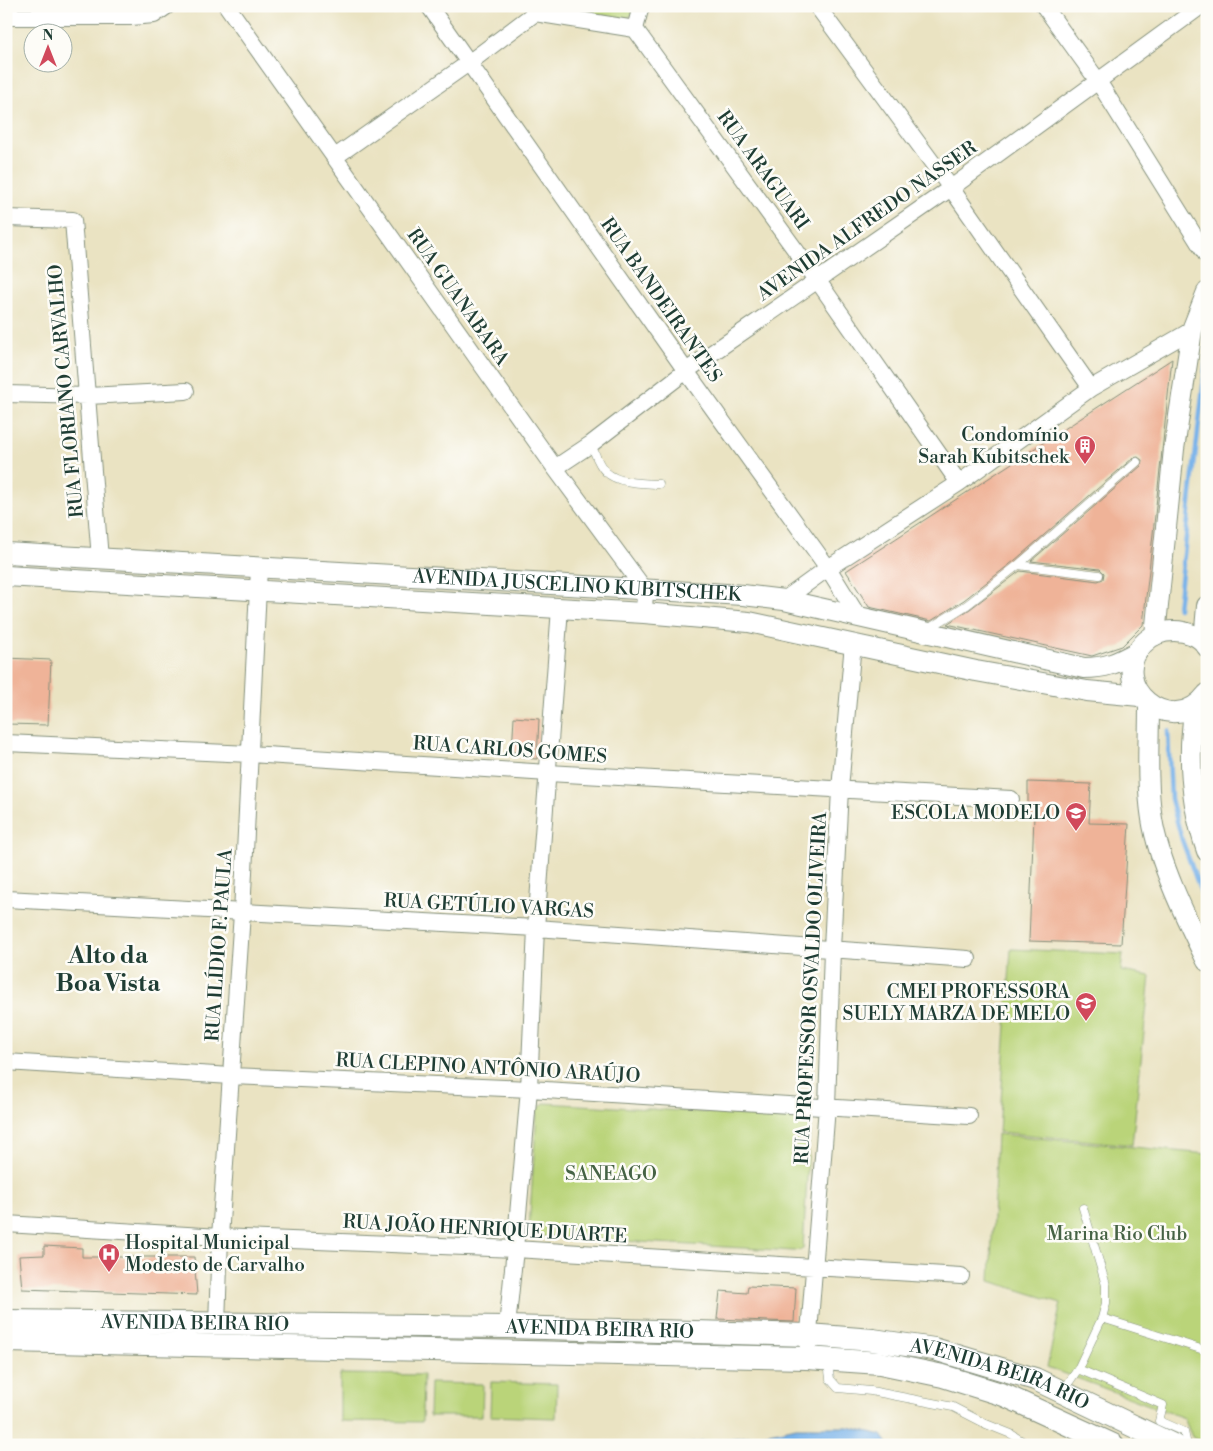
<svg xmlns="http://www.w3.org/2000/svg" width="1213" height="1451" viewBox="0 0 1213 1451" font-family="'Libre Bodoni',serif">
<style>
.green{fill:#bad479;stroke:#6c8856}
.water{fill:#79b3ea;stroke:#4c788f}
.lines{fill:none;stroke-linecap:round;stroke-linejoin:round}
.stream{stroke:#79b3ea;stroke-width:4.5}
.building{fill:#efb398}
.service-casing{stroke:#84907b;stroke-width:9}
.minor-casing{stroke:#84907b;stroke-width:18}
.tertiary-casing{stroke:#84907b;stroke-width:22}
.secondary-casing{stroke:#84907b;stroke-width:24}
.service{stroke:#fff;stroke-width:8}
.minor{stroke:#fff;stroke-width:16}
.tertiary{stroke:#fff;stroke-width:20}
.secondary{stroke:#fff;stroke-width:22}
.labels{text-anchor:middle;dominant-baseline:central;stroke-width:5;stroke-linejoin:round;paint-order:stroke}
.street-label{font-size:19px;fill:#1f3d34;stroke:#fdfcf7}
.poi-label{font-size:19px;fill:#1f3d34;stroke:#fdfcf7;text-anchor:end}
.park-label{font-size:19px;fill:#466345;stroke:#fdfcf7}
.district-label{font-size:24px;font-weight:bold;fill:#1f3d34;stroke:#fdfcf7}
</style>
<rect width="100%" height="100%" fill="#fdfcf7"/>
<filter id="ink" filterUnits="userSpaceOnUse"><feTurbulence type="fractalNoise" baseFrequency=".02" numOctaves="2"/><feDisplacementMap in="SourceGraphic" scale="10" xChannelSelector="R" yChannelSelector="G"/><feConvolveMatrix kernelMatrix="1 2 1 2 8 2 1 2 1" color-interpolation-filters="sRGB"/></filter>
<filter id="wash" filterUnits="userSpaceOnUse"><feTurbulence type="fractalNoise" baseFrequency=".0096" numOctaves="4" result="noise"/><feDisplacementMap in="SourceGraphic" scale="20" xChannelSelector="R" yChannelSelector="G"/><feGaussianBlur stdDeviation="1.12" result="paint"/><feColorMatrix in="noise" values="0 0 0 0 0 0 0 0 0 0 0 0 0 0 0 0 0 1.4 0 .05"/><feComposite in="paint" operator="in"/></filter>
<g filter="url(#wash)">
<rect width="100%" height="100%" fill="#eae3c2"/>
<path class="green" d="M543 6H634L632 14 627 20Z
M1011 949 1123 954 1121 971 1150 976 1132 1145 999 1132Z
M544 1103 806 1118 810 1124 803 1249 794 1251 538 1236 529 1229 537 1110Z
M997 1134 1207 1154V1443L1192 1437 1184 1418 1047 1367 1061 1303 990 1281Z
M340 1374 423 1375 422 1422 340 1421Z
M491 1382 557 1384 556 1418 490 1416Z
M430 1383 483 1384 482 1416H429Z"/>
<path class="water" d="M796 1427H849L882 1435 889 1445H680C719 1439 758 1437 796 1427Z"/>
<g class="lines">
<path class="stream" d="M1178 608 1207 352
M1168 731 1171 799 1182 840 1201 892 1207 903"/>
</g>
<g id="blocks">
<path class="building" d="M1172 359 1143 625 1122 646 1092 656 947 624 970 609 1020 571 1098 581 1103 579 1104 573 1100 569 1031 561 1141 466 1142 460 1138 457 1133 458 1014 561 964 600 931 621 869 607 846 571Z
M6 658 51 660 48 725 6 724Z
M514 717 539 719 537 759 522 758 523 752H512Z
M1028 782 1091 784 1089 823 1129 824 1121 944 1029 941 1034 816H1028Z
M44 1246 82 1248V1257H194L197 1295 22 1289 19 1256 44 1255Z
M748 1286 796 1288 794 1322 717 1319 720 1291 747 1293Z"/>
</g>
</g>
<g filter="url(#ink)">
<use href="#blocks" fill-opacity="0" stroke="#84907b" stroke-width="1"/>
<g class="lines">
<g class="service-casing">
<path id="service" d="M591 444C595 453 598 465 606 472 619 484 643 483 659 484
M1018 565 1099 575
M928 629 967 605 1018 565 1137 462
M1102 1318 1207 1351
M828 1362 830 1379 838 1388 871 1391 953 1407 986 1424 1011 1434 1022 1441 1021 1445
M1078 1369 1163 1405 1159 1421 1184 1432 1187 1445
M1063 1391 1078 1369 1102 1318 1106 1303V1285L1083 1208"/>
</g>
<g class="minor-casing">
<path id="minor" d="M227 6 555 468 645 590 644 613
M429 6 686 371 828 568 859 618
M536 6 535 13 635 29 641 6
M817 6 951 188 1091 388
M1044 6 1098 81 1207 256
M6 17H131L154 15 167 6
M635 29 818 281 959 483
M335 157 470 62 535 13
M6 218 73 220 100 559
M6 394 88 396 186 391
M555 468 591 444 686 371 951 188 1201 6
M784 600 828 568 959 483 1091 388 1192 330
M6 743 250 754 548 773 1011 799
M6 899 536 928 968 959
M6 1062 231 1076 529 1089 969 1116
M6 1224 220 1237 515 1249 961 1276
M217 1324 220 1237 242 913 259 568
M507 1327 515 1249 529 1089 536 928 560 608
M807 1358 827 1107 832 949 840 789 853 643"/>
</g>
<g class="tertiary-casing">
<g id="tertiary">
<path id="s1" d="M6 553 743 595 784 600 1084 668C1106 668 1117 663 1137 652"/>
<path d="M6 576 644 613 749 622 976 671 1087 691 1140 696"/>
<path d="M1155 635 1174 449 1192 330 1207 292"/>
<path d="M1204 641 1207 606"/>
<path d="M1207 647C1201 636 1186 631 1174 631 1163 631 1151 635 1143 644 1105 684 1171 742 1207 694"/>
<path d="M1149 705C1149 743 1146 781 1152 819 1159 864 1187 920 1207 961"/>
<path d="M1193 708C1194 721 1191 734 1191 747 1190 783 1195 817 1207 851"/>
</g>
</g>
<g class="secondary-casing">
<g id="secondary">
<path id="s2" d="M6 1321 507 1327 808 1335 873 1340 934 1349 1035 1379 1173 1445"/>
<path d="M6 1341 807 1358 880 1363 943 1376 1004 1395 1113 1445"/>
</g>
</g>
<use href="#service" class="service"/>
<use href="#minor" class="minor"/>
<use href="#tertiary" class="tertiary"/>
<use href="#secondary" class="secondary"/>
</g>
</g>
<defs>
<g id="building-pin" transform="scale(1.125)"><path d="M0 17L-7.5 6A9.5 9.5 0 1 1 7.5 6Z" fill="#d1495b" stroke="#fdfcf7"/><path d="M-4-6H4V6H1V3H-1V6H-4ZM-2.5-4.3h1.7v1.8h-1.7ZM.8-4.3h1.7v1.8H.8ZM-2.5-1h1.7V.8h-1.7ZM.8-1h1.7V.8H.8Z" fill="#fff"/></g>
<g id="school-pin" transform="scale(1.125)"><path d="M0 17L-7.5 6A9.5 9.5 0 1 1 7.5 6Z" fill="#d1495b" stroke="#fdfcf7"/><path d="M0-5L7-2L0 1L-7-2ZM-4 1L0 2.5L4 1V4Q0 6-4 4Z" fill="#fff"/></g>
<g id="hospital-pin" transform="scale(1.125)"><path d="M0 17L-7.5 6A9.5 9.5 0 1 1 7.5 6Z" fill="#d1495b" stroke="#fdfcf7"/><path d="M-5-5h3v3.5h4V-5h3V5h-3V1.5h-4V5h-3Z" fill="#fff"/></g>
</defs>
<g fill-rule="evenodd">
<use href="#building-pin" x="1085" y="446"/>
<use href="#school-pin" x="1076" y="813"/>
<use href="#school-pin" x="1086" y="1003"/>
<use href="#hospital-pin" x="109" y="1254"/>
</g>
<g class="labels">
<g class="street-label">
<text transform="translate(763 170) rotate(54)">RUA ARAGUARI</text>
<text transform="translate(867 221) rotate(-35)">AVENIDA ALFREDO NASSER</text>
<text transform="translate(458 297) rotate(55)">RUA GUANABARA</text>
<text transform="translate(661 300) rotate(55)">RUA BANDEIRANTES</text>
<text transform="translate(66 391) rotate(-95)">RUA FLORIANO CARVALHO</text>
<text stroke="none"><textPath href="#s1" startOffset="572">AVENIDA JUSCELINO KUBITSCHEK</textPath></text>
<text transform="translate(510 750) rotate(4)">RUA CARLOS GOMES</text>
<text transform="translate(489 906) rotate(3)">RUA GETÚLIO VARGAS</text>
<text transform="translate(219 945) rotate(-86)">RUA ILÍDIO F. PAULA</text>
<text transform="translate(811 988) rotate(-87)">RUA PROFESSOR OSVALDO OLIVEIRA</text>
<text transform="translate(488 1068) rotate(3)">RUA CLEPINO ANTÔNIO ARAÚJO</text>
<text transform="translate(485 1229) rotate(3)">RUA JOÃO HENRIQUE DUARTE</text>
<text stroke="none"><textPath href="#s2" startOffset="189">AVENIDA BEIRA RIO</textPath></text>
<text stroke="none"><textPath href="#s2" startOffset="594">AVENIDA BEIRA RIO</textPath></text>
<text stroke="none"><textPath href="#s2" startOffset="999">AVENIDA BEIRA RIO</textPath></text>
</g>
<g class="poi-label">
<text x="1069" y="435">Condomínio<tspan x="1069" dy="22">Sarah Kubitschek</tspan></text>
<text x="1060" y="813">ESCOLA MODELO</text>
<text x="1070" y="992">CMEI PROFESSORA<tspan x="1070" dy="22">SUELY MARZA DE MELO</tspan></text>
<text x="125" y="1243" text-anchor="start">Hospital Municipal<tspan x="125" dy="22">Modesto de Carvalho</tspan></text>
</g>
<g class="park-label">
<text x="611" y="1174">SANEAGO</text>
<text x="1117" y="1234">Marina Rio Club</text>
</g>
<g class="district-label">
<text x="108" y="956">Alto da<tspan x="108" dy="28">Boa Vista</tspan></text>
</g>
</g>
<rect width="1213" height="1451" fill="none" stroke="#fdfcf7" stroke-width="25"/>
<g transform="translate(48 48)"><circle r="24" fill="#fdfcf7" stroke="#a4b0a9"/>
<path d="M0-4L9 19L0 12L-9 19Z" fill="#d1495b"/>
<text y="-8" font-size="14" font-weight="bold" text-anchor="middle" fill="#1f3d34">N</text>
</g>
</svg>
